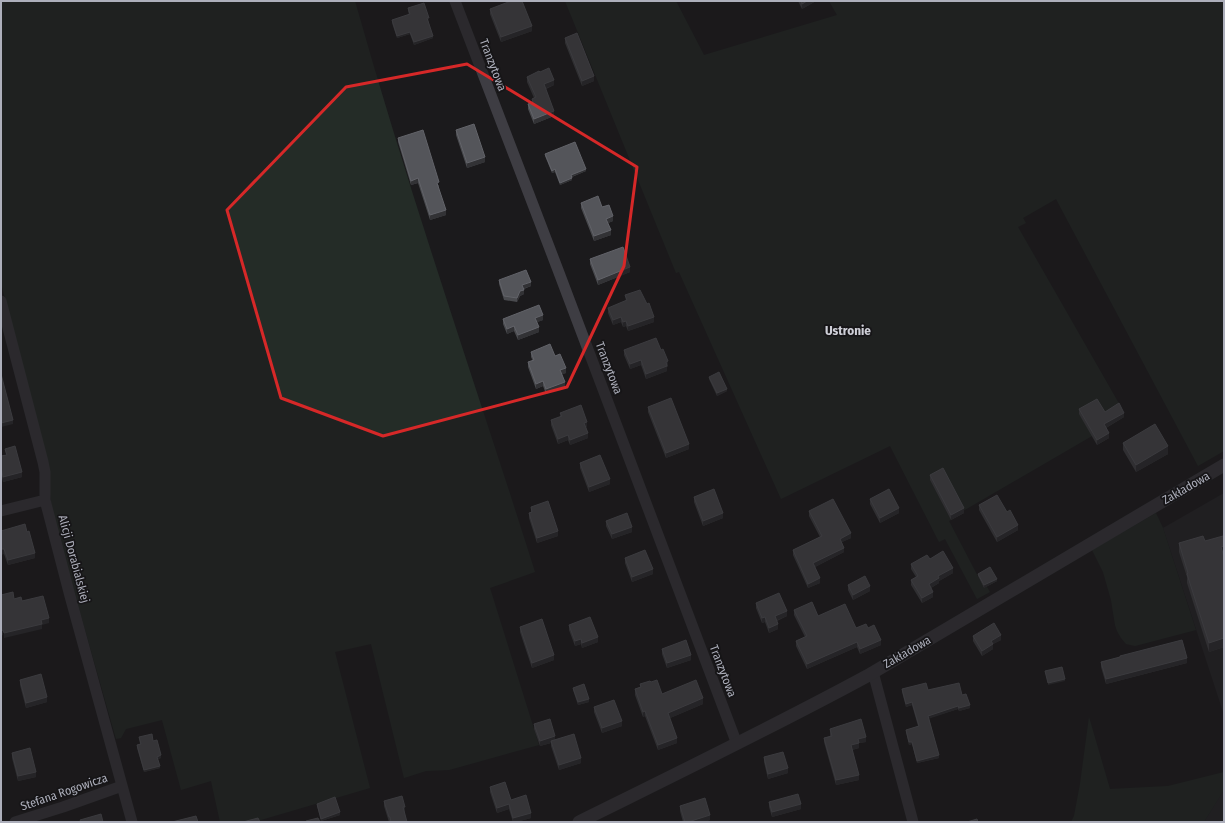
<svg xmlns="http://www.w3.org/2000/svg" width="1225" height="823" viewBox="0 0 1225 823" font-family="'Fira Sans Condensed',sans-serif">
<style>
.built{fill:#272629}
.green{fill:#242c27}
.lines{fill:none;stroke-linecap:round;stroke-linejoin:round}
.minor{stroke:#3e3d43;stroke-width:11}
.tertiary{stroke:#3e3d43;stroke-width:13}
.wall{fill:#494a4e}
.shaded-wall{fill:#323235}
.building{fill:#54555a;stroke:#626369}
.marked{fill:none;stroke:#d62828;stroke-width:3;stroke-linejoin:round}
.labels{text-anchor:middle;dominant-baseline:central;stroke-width:3.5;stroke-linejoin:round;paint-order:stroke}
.street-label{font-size:12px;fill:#adafbb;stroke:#161517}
.neighbourhood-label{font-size:13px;font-weight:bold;fill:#cecfd7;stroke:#161517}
</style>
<rect width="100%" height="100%" fill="#1b1a1c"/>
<path class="built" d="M1224 493V715L1163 528Z
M1224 790V822H1204L1220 796Z"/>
<path class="green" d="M1 1H355C409 193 475 382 535 572L490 588 539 745 449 770 426 771 404 778 371 644 335 652 370 788 254 822H220L211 781 181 790 162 720 126 729 121 738 116 739 53 517 44 450 1 283Z
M565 1H676L704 55 837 15 829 1H1224V451L1198 466 1056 199 1023 218 1026 223 1018 227 1121 407 1107 412 1101 411 1092 436 963 511 930 480 951 520 949 521 984 588 987 587 990 592 977 599 945 539 939 542 890 446 781 499 679 272 676 273Z
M1156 513 1163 528 1196 630 1135 646 1126 644 1121 638 1117 631 1115 625 1111 600 1103 572 1092 550Z
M1089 717 1110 789 1168 786 1224 772V790L1204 822H1071L1074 816 1080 784Z"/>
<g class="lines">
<path class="minor" d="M455 1 558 270 737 744
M1 301 43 462 45 472V500L70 596 132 822
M1 511 45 500
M873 672 913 822
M15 822 63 807 122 786"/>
<path class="tertiary" d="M579 822C676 774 773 727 867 676L1224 465"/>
</g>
<path class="wall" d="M798 1H816L802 9Z
M408 8 429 20H428L433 38 414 45 410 34 397 38 392 23V20L409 15 408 11Z
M490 9 532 31 501 42 490 14Z
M565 38 594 81 582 86 565 43Z
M540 72 554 85 546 89 554 116 534 124 528 109V104L532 103V99L534 98 527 82V77Z
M456 130 485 162 467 168 456 135Z
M398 138 439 186 438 187 446 215 430 220 418 183 411 185 398 142Z
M545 154 586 171 572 177V180L560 185 555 172 552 173 545 156Z
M581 203 613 221 608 223 611 235 594 241 581 208Z
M590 259 630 272 598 285 590 264Z
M499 280 531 286 524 289V294L520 296 517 302 504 300 499 284Z
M625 295 654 322 628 331 626 326 623 327 621 322 613 325 608 313V308L626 301Z
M503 319 543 320 537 322 539 332 518 340 514 331 507 334 503 324Z
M624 350H661L668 366 667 367V371L646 379 641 365 630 369 624 355Z
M531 352 555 356 566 373 562 374 565 387 546 394 543 386 536 389 528 367V362L533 361 531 357Z
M709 377 727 391 717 396 709 379Z
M648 407 689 449 666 458 648 412Z
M1079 409 1105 412 1124 417 1106 428 1109 438 1097 445 1079 414Z
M560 413 587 427H586L588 438 570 445 568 440 558 444 551 425V420L560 417Z
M1123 443 1168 454 1136 472 1123 450Z
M5 449 22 477 3 482 1 472V456L6 455Z
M580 463 610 484 589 492 580 468Z
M930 475 964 513 951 520 930 480Z
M694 497 723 518 703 526 694 502Z
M870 499 899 513 880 523 870 504Z
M979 505 1007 512 1018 530 997 542 979 510Z
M531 507 558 536 537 543 529 518V513L531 512Z
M809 511 851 538 842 542 844 552 815 567 820 583 808 588 793 555V550L820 537 809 516Z
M606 521 632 532 612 539 606 526Z
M1 531 35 558 8 565 4 554Z
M1224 538V647L1209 652 1187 583V577L1179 552V543L1205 541Z
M625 558 653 574 632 582 625 563Z
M930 559 953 573 939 581V583L931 588 933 597 922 603 911 585V580L916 577 911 569V564Z
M978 574 997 581 984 588 978 576Z
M848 585 870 591 853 600 848 590Z
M756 603 787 616 777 621 778 629 769 633 765 622 762 623 756 608Z
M794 610 818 616 856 628H868L881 645 860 654 857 647 807 669 796 646V641L805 637 794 615Z
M569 625 598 642 582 648 581 644 575 646 569 630Z
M520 627 554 660 532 668 520 632Z
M973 636 1001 640 993 644V649L982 656 973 641Z
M662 649 691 660 667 668 662 654Z
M1120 657 1187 663 1106 684 1101 667V662Z
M20 680 47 702 26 708 20 685Z
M651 682 662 694 703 704 670 718 677 743 658 750 645 716 643 717 635 695V689L640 687V684Z
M573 688 589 702 578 705 573 690Z
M902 689 928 690 962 695 970 708 959 711 958 709 929 718 939 758 917 763 912 744 909 745 906 732V730L918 726 912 705 906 707 902 692Z
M594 707 622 726 602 733 594 712Z
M534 724 555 740 581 763 559 770 551 746V743L540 746 534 729Z
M830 729 866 742 859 743V748L852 750 859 780 836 785 824 742V738L830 736Z
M139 737 153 741 161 758 158 759 160 768 144 772 137 748V745L140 744Z
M12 753 36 777 18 781 12 758Z
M764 757 788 773 768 779 764 762Z
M490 787 511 800 531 818 516 822H513L509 809 497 813 490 792Z
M384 801 405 812H404L407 822H389L384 806Z
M769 802 801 809 772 817 769 807Z
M317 804 340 815 321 821 317 806Z
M680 806 710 820 703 822H683L680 811Z"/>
<path class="shaded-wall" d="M807 1H816L802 9V4Z
M532 26V31L501 42V37Z
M410 32V34L397 38V36Z
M433 36V38L414 45V42Z
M594 76V81L582 86V81Z
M554 80V85L544 89V84Z
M554 111V116L534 124V119Z
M485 157V162L467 168V163Z
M555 169V172L552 173V171Z
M586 169V171L571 177V175Z
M418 178V183L411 185V181Z
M572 178V180L560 185V183Z
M446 210V215L430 220V215Z
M613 216V221L606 224V219Z
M611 230V235L594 241V236Z
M630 267V272L598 285V280Z
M531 282V286L522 289V285Z
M524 290V294L520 296 517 302V298L520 291Z
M543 315V320L535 323V318Z
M621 317V322L613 325V320Z
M654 317V322L628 331V326Z
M626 321V326L623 327V322Z
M514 326V331L507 334V329Z
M539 327V332L518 340V335Z
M641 360V365L630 369V364Z
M668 361V366L667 367V371L646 379V374Z
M566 368V373L560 375V370Z
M543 381V386L536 389V384Z
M565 382V387L546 394V389Z
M727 389V391L717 396V393Z
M1124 413V417L1104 429V424Z
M13 420V424L1 427V423Z
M587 422V427L584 428V423Z
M588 433V438L570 445V440Z
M1109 433V438L1097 445V440Z
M568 435V440L558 444V439Z
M689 444V449L666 458V453Z
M1168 446V454L1136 472V465Z
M22 472V477L3 482V477Z
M610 479V484L589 492V487Z
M899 508V513L880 523V518Z
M964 508V513L951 520V515Z
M723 513V518L703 526V521Z
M1018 525V530L997 542V537Z
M632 527V532L612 539V534Z
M558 531V536L537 543V538Z
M851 533V538L840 543V539Z
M1224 546V556H1221V547Z
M844 548V552L813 568V563Z
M1 549H4V554L1 555Z
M35 553V558L8 565V560Z
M953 568V573L939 581V583L929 589V584L938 576Z
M653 569V574L632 582V577Z
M820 578V583L808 588V584Z
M997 579V581L984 588V585Z
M870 586V591L853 600V595Z
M933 592V597L922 603V598Z
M787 611V616L775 621V616Z
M765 617V622L762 623V618Z
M49 618V623L42 625V629L4 638V633L41 620Z
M778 624V629L769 633V628Z
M3 630V635L1 636V631Z
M1001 635V640L993 644V649L982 656V651L991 641Z
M598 637V642L582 648V643Z
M1224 638V647L1209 652V643Z
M581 639V644L575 646V641Z
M881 640V645L860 654V649Z
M857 642V647L807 669V664Z
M554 655V660L532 668V663Z
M691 655V660L667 668V663Z
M1187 658V663L1106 684V679Z
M1065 679V681L1048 685V683Z
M47 697V702L26 708V703Z
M703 698V704L668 719V713Z
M589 699V702L578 705V702Z
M912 702V705L906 707V704Z
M970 705V708L959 711V708Z
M958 706V709L928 719V716Z
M645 711V716L643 717V712Z
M622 721V726L602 733V728Z
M555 736V742L551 741V743L540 746V741Z
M866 737V742L859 743V748L851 750V745L858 739Z
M677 738V743L658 750V745Z
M909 742H912V744L909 745Z
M161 755V758L157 759V757Z
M939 755V758L917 763V761Z
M581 758V763L559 770V765Z
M160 766V768L144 772V770Z
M788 768V773L768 779V774Z
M36 772V777L18 781V776Z
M859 775V780L836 785V780Z
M509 804V809L497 813V808Z
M801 804V809L772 817V812Z
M403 807H405V812H403Z
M340 812V815L321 821V819Z
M531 813V818L516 822H513V818Z
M710 815V820L703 822H688Z"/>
<path class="building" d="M511 1H522L532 26 501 37 490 9Z
M801 1H807L802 4Z
M424 3 429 18H427L433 36 414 42 410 32 397 36 392 20 410 14 408 8Z
M577 33 594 76 582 81 565 38Z
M549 68 554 80 544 84 554 111 534 119 528 104 533 102 532 99 536 97 527 77 539 71 540 72Z
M474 124 485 157 467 163 456 130Z
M423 130 439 182 437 183 446 210 430 215 418 178 411 181 398 138Z
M575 142 586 169 571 175 572 178 560 183 555 169 552 171 545 154Z
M598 196 602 207 609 205 613 216 606 219 611 230 594 236 581 203Z
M623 247 630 267 598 280 590 259Z
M526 270 531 282 522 285 524 290 520 291 517 298 504 296 499 280Z
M640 290 647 304 649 303 654 317 628 326 626 321 623 322 621 317 613 320 608 308 627 300 625 295Z
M539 305 543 315 535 318 539 327 518 335 514 326 507 329 503 319Z
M656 338 661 350 663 349 668 361 666 362 667 366 646 374 641 360 630 364 624 350Z
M550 344 555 356 560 354 566 368 560 370 565 382 546 389 543 381 536 384 528 362 534 360 531 352Z
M719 372 727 389 717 393 709 377Z
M1 374 13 420 1 423Z
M671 398 689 444 666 453 648 407Z
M1097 399 1105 412 1119 403 1124 413 1104 424 1109 433 1097 440 1079 409Z
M581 405 587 422 584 423 588 433 570 440 568 435 558 439 551 420 562 416 560 413Z
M1155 424 1168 446 1136 465 1123 443Z
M15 446 22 472 3 477 1 467V456L7 455 5 449Z
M600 455 610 479 589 487 580 463Z
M943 468 964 508 951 515 930 475Z
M714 489 723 513 703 521 694 497Z
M889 489 899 508 880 518 870 499Z
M997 495 1007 512 1010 510 1018 525 997 537 979 505Z
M833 499 851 533 840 539 844 548 813 563 820 578 808 584 793 550 822 536 809 511Z
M548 501 558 531 537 538 529 513 532 512 531 507Z
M627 513 632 527 612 534 606 521Z
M25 524 27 532 29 531 35 553 8 560 4 549H1V531Z
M1203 536 1205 541 1223 536 1224 538V546L1221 547 1224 557V638L1209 643 1187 574 1188 573 1179 543Z
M645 550 653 569 632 577 625 558Z
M943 551 953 568 938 576 939 578 929 584 933 592 922 598 911 580 918 576 911 564 927 555 930 559Z
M990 567 997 579 984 585 978 574Z
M865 576 870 586 853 595 848 585Z
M13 592 14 599 21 597 22 601 43 596 49 618 41 620 42 624 4 633 3 630 1 631V595Z
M779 593 787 611 775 616 778 624 769 628 765 617 762 618 756 603Z
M812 602 818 616 845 604 856 628 866 624 868 628 874 625 881 640 860 649 857 642 807 664 796 641 807 636 794 610Z
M590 617 598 637 582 643 581 639 575 641 569 625Z
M542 619 554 655 532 663 520 627Z
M994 623 1001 635 991 641 993 644 982 651 973 636Z
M686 640 691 655 667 663 662 649Z
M1182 640 1187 658 1106 679 1101 662 1120 657V656Z
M1062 667 1065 679 1048 683 1045 671Z
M41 674 47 697 26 703 20 680Z
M657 680 662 694 696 680 703 698 668 713 677 738 658 745 645 711 643 712 635 689 641 687 640 684 650 681 651 682Z
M926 683 928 690 959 683 962 695 966 694 970 705 959 708 958 706 928 716 939 755 917 761 912 742H909L906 730 919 726 912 702 906 704 902 689Z
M584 684 589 699 578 702 573 688Z
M614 700 622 721 602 728 594 707Z
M550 719 555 736 540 741 534 724Z
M861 719 866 737 858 739 859 743 851 745 859 775 836 780 824 738 832 736 830 729Z
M152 734 153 741 157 740 161 755 157 757 160 766 144 770 137 745 141 744 139 737Z
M574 734 581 758 559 765 551 741Z
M30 748 36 772 18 776 12 753Z
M783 752 788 768 768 774 764 757Z
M505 782 511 800 526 795 531 813 513 818 509 804 497 808 490 787Z
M798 794 801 804 772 812 769 802Z
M402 796 405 807H403L407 822H391L390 817H389L384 801Z
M335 797 340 812 321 819 317 804Z
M705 798 710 815 688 822H685L680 806Z
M101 814 103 822H81L80 820Z
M196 816 198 822H172Z
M258 818 260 822H243Z
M318 818 320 822H307L306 821Z
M977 819 978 822H967Z"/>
<path d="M0 0H1225V823H0ZM467 64 637 167 624 266 567 387 383 436 281 398 227 210 346 87Z" fill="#1b1a1c" fill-opacity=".55" fill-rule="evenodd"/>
<path class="marked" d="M467 64 637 167 624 266 567 387 383 436 281 398 227 210 346 87Z"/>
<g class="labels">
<g class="street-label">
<text transform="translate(493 65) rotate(69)">Tranzytowa</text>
<text transform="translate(609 368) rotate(69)">Tranzytowa</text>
<text transform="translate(1186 488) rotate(-30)">Zakładowa</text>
<text transform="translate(74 559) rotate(75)">Alicji Dorabialskiej</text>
<text transform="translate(907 652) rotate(-30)">Zakładowa</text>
<text transform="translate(723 671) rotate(69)">Tranzytowa</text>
<text transform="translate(64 792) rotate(-19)">Stefana Rogowicza</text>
</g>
<g class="neighbourhood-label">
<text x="848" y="330">Ustronie</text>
</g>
</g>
<rect width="1225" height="823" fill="none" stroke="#adafbb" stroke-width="4"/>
</svg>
